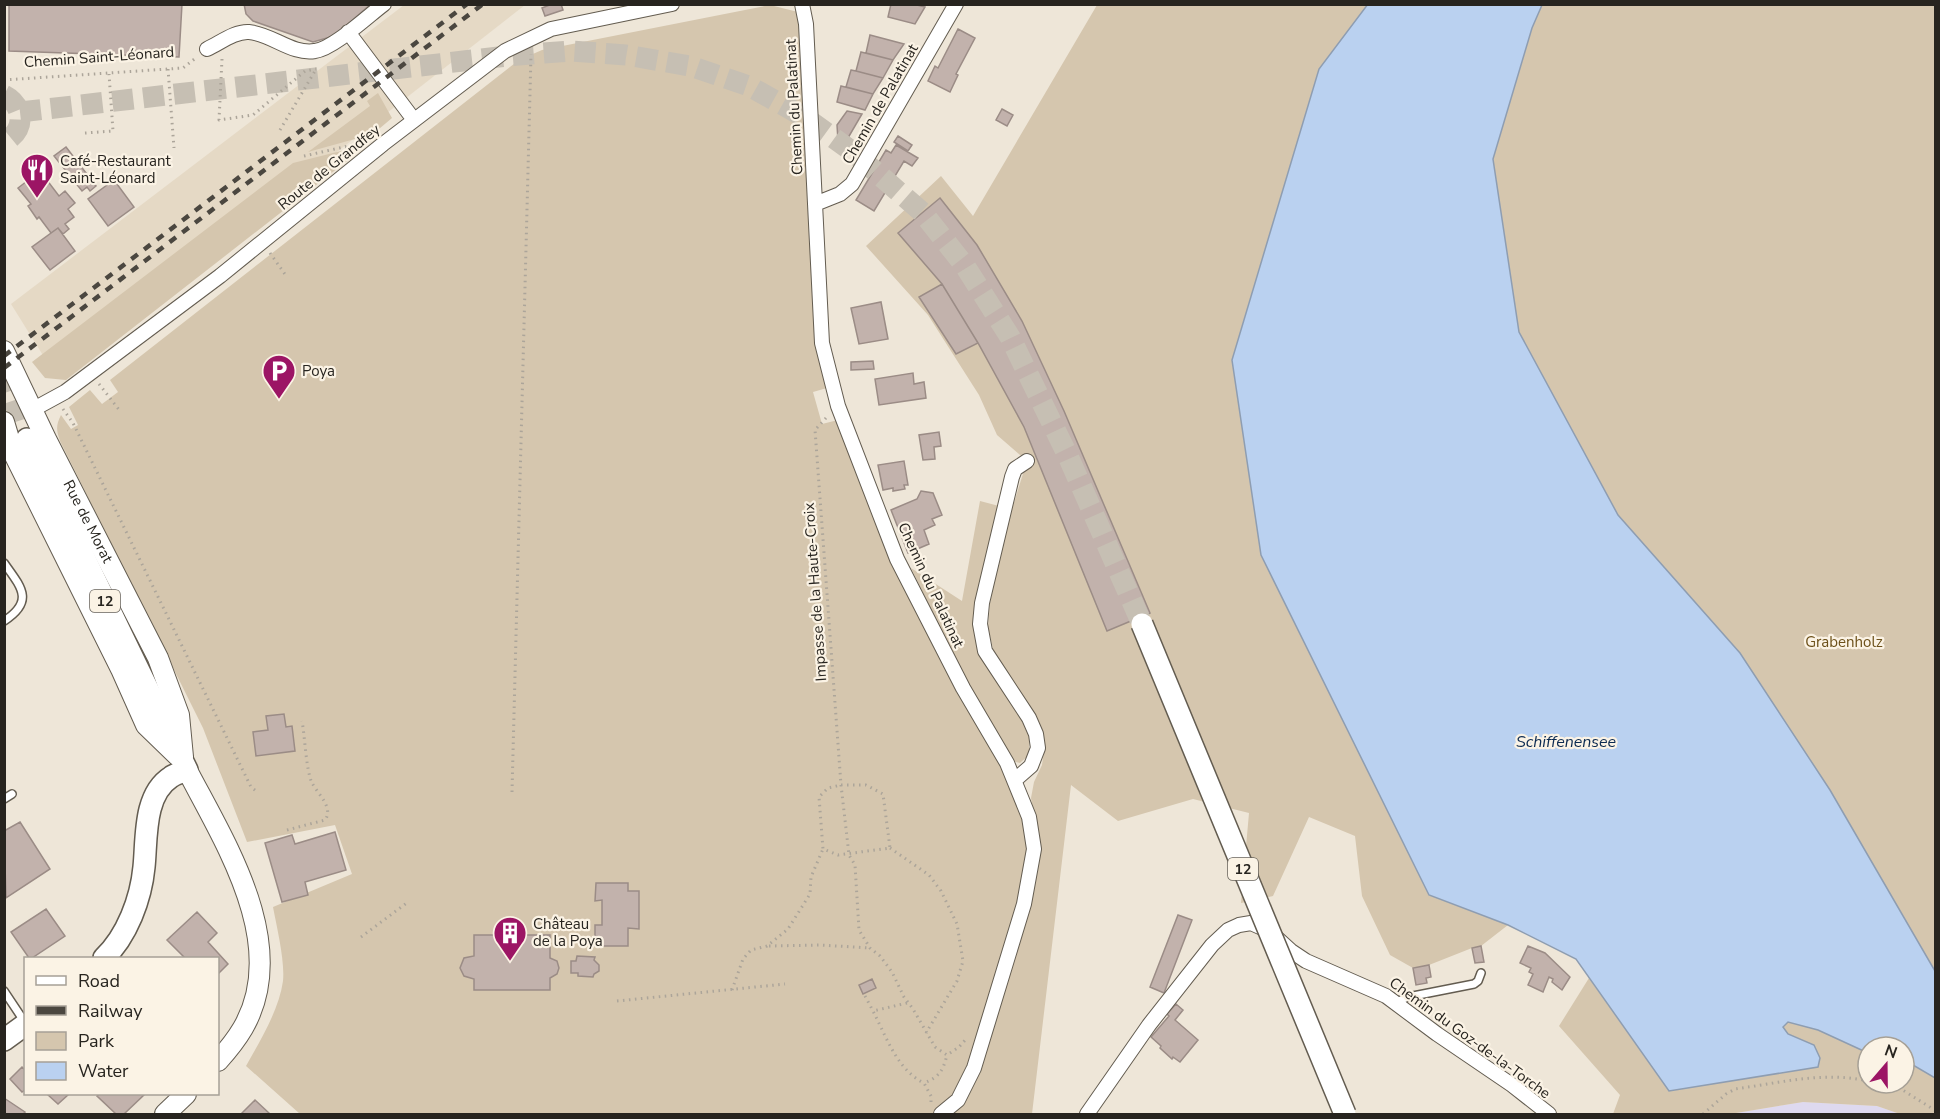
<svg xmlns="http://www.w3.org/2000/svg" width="1940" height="1119" viewBox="0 0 1940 1119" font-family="'Nunito Sans',sans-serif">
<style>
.built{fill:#e5d9c5}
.industrial{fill:#ded9ef}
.green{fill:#d5c6ae}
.water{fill:#bad1f0;stroke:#8e9db1;stroke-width:1.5}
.building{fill:#c2b2ac;stroke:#9b8c86;stroke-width:1.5}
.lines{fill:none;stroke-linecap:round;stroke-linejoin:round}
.primary-tunnel{stroke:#c6bfb3;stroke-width:21;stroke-dasharray:21 10;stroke-linecap:butt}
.lane-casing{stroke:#635c50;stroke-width:10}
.street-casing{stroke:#635c50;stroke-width:16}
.secondary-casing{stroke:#635c50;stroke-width:22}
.primary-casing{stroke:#635c50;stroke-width:24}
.path{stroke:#aca59a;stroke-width:3;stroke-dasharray:1.5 4.5;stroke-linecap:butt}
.lane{stroke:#fff;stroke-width:7}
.street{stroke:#fff;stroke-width:14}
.secondary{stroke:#fff;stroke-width:20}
.primary{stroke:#fff;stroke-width:21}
.rail{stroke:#4b4740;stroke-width:4.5;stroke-dasharray:8 8;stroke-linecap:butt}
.primary-bridge-casing{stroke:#635c50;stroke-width:24;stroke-linecap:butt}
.primary-bridge{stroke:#fff;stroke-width:21}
.labels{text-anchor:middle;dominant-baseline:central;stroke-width:4.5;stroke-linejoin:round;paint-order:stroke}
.shield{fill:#fbf3e5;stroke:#67625a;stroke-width:1.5}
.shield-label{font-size:14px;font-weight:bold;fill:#27241f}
.street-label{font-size:15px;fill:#27241f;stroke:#fbf3e5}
.poi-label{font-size:15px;fill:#27241f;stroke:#fbf3e5;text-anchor:start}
.park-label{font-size:15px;fill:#6c5019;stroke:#fbf3e5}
.water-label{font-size:16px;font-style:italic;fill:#0b2a51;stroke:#fbf3e5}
</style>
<rect width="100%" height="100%" fill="#eee6d8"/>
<path class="built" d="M404 5H525L54 373 11 304Z"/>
<path class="industrial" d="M1803 1102 1877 1106 1900 1114H1730Z"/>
<path class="green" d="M770 5 798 12 814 318 822 370 827 388 813 392 822 424 838 420 894 568 1035 821 1031 798 1034 782 1042 765 1044 751 1042 736 994 653 988 627 990 603 1006 528 1027 461 997 435 979 395 928 315 866 246 941 176 973 216 1097 5H1368L1319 69 1232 360 1261 555 1429 895 1508 925 1481 946 1472 948 1429 965 1413 968 1390 955 1362 896 1355 836 1309 817 1273 896 1241 903 1249 813 1193 799 1118 821 1071 785 1032 1114H300L246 1066C260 1041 279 1010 283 981 285 961 277 928 273 907L352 874 335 825 247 842 203 728 60 441C56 430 56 425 61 415L71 429 78 425 69 407 90 390 102 404 118 392 110 380 519 60 542 50Z
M1542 5H1935V971L1830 790 1740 653 1618 515 1519 332 1493 159 1532 28Z
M378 93 392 118 373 134 308 152 370 106 367 101Z
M345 150 352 157 66 380 45 378 32 362 293 163Z
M980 501 999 506 976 624 1029 736V755L1020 763 1012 761 965 680 911 568 962 601Z
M1589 978 1669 1091 1814 1045 1788 1034 1783 1027 1788 1022 1818 1030 1868 1053V1083H1904V1063L1913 1065 1935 1078V1114H1900L1877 1106 1803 1102 1730 1114H1613L1620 1095 1559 1026Z"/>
<path class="water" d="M1368 4 1542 5 1532 28 1493 159 1519 332 1618 515 1740 653 1830 790 1935 971V1078L1913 1065 1904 1063V1047H1868V1053L1818 1030 1788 1022 1783 1027 1788 1034 1814 1045 1820 1058 1818 1067 1669 1091 1576 959 1508 925 1429 895 1261 555 1232 360 1319 69Z"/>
<path class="building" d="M9 4H182L179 57 9 51Z
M244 4H371L334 36 313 42 253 21 246 14Z
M552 4H561L563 10 545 16 542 8Z
M891 4H913L925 7 915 24 888 17Z
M958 29 975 38 956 74 958 75 950 92 928 81 935 66 938 68Z
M870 35 904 44 893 60 866 53Z
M861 52 893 60 883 78 856 71Z
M851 70 856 71 883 78 873 94 846 87Z
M841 86 873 94 865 110 837 102Z
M1002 109 1013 115 1007 126 996 120Z
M847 111 862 114 845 143 838 141 837 125Z
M898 136 912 145 908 151 894 142Z
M896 145 918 158 912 166 904 161 874 211 856 200 886 150 891 153Z
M66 147 96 186 90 191 87 187 82 191 54 156Z
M40 171 59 196 65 191 75 203 68 209 74 217 65 224 69 229 63 234 58 228 51 233 39 217 37 219 28 206 31 204 18 188Z
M114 180 134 207 108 226 88 199Z
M940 198 977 245 1022 321 1064 411 1150 613 1107 631 1024 427 978 343 942 284 898 233Z
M58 228 75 251 50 270 32 247Z
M942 284 978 343 956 354 919 297Z
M881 302 888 339 859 344 851 308Z
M873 361 874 369 851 370V362Z
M913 373 914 384 924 382 926 398 879 405 875 379Z
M939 432 941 446 934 447 935 459 923 460 919 435Z
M904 461 908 485H904L905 489 893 491V488L883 490 878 465Z
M921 491 933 493 942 515 932 519 935 525 924 530 929 544 908 553 891 510 917 499Z
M284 714 286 727 292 726 295 751 256 756 253 732 268 730 266 716Z
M20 822 50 869 6 898 4 831Z
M335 832 346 870 305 882 308 895 282 902 265 843 292 835 295 844Z
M596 883H628V891H639V929L628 928V946H595V925H602V900L595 901Z
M46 909 65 936 32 958H29L11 932Z
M197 912 217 933 208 942 228 964 218 974V958H185L167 940Z
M1178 915 1192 920 1164 993 1150 987Z
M474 935H550V958L557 961 559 968 557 974 550 978V990H474V979L464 976 460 968 464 958 474 956Z
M1481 946 1484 962 1475 963 1472 948Z
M1528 946 1545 953 1570 977 1562 990 1552 982 1553 979 1549 977 1543 992 1528 985 1533 974 1529 972 1531 968 1520 963Z
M577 956 595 957 594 960 599 965V971L594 974 593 977 578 976V973H571V961H576Z
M1429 965 1431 977 1426 978 1427 983 1416 985 1413 968Z
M872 979 876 988 863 994 859 985Z
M1176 1004 1183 1010 1175 1020 1198 1040 1180 1062 1173 1057 1172 1059 1160 1048 1161 1046 1151 1037 1169 1016 1167 1014Z
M22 1067 26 1071V1089L22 1092 10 1079Z
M47 1094H69L58 1104Z
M100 1094H145L124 1114H116L97 1096Z
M4 1098 25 1112 23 1114H4Z
M255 1100 270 1114H241Z"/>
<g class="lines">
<path class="primary-tunnel" d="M4 95C25 106 26 131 4 142
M20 112 507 56 570 51 626 55 690 66 749 86 806 118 853 152 923 213 965 266 1010 337 1068 456 1142 624
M4 371 27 439"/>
<g class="lane-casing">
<path id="lane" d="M4 563C21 587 35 601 4 621
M4 799 12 794
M4 991 24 1021
M1397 1005 1401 1000 1408 997 1474 984 1478 981 1481 973"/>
</g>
<g class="street-casing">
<path id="street" d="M802 4 806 24 822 343 838 406 897 559 963 688 1007 763 1029 817 1034 849 1024 904 974 1068 958 1100 941 1114
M348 32 414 120
M207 49C220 43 235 31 249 32 272 34 292 55 315 51 333 49 368 16 384 4
M815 204 840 194 852 184 956 4
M32 410 65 392 220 276 383 144 505 51 551 29 672 4
M1015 780 1031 766 1038 748 1036 734 1029 718 985 651 980 624 982 603 1012 477 1015 469 1027 461
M1087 1114 1149 1025 1212 945 1228 930 1239 925 1251 923 1269 931 1291 951 1306 961 1386 996 1437 1034 1512 1085 1549 1114"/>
</g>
<g class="secondary-casing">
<g id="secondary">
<path id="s1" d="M4 351 46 439 158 658 179 715 183 757"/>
<path d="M4 422 13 452 121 669 146 725 178 756"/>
<path d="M187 770C225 843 291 945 243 1028 236 1040 227 1051 218 1061"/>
<path d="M165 1114 186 1094"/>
</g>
</g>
<g class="primary-casing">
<path id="primary" d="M27 439 187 770C182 772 175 774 171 777 143 795 147 839 144 867 141 899 127 936 104 958
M4 1040 26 1024"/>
</g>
<path class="path" d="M222 59 219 120 253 115 305 71 316 69
M168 69 174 148
M4 80 183 68 197 57
M280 130 315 71
M85 133 113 131 109 74
M304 156 357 144
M270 253 287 277
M99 384 120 411
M63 409 73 423 251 787 256 791
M826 418 815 430 841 785 849 855 855 865 859 930 870 948 880 956 892 972 904 997 913 1009 935 1047 947 1055 959 1047 967 1038
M841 785H866L883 794 890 848 838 855 823 849 819 797 828 788Z
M512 792 531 54
M287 830 325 820C334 808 318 794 312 783 306 770 305 737 302 721
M890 848 929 875 941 891 957 924 963 961 957 981 926 1033
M361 937 408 902
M769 946 820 945 870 948
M732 990 743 959 751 950 767 946 788 929 810 894 811 877 823 849
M865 996 873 1011
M617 1001 785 984
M907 1003 873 1011C886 1036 897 1070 924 1083
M1875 1083 1901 1089 1936 1111
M931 1102V1096L924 1083C939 1077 943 1071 947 1055
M1703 1114 1726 1094 1735 1089C1779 1083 1824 1071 1868 1081"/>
<use href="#lane" class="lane"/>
<use href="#street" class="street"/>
<use href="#secondary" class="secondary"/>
<use href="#primary" class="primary"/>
<path class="rail" d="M4 356 467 4
M4 368 483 4"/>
<g class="primary-bridge-casing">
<path id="primary-bridge" d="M1142 624 1345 1114"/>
</g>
<use href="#primary-bridge" class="primary-bridge"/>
</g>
<defs>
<g id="restaurant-pin" transform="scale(1.725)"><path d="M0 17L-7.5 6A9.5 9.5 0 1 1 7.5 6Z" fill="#9c1565" stroke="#fbf3e5"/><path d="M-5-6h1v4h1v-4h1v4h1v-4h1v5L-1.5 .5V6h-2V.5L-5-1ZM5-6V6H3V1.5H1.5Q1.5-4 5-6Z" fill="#fff"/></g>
<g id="parking-pin" transform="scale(1.725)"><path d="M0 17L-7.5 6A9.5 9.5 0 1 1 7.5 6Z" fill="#9c1565" stroke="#fbf3e5"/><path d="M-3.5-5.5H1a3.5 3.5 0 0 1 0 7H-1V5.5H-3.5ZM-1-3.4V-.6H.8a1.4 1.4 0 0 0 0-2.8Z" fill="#fff"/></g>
<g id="building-pin" transform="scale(1.725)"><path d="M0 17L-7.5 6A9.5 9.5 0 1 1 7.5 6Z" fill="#9c1565" stroke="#fbf3e5"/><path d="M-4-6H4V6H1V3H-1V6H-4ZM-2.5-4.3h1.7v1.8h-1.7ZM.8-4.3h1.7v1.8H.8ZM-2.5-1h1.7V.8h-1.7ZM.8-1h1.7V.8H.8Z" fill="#fff"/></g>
</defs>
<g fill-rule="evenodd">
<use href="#restaurant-pin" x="37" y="170"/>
<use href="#parking-pin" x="279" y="371"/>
<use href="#building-pin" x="510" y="933"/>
</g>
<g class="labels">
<g class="shield">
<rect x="90" y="590" width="30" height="22" rx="4.5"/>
<rect x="1228" y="858" width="30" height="22" rx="4.5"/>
</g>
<g class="shield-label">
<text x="105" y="601">12</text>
<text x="1243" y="869">12</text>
</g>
<g class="street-label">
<text transform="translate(99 57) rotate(-4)">Chemin Saint-Léonard</text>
<text transform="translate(880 104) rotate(-60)">Chemin de Palatinat</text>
<text transform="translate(794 107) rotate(-93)">Chemin du Palatinat</text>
<text transform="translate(329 167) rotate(-39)">Route de Grandfey</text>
<text stroke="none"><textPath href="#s1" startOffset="190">Rue de Morat</textPath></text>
<text transform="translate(931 585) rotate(65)">Chemin du Palatinat</text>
<text transform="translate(815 592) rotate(-94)">Impasse de la Haute-Croix</text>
<text transform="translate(1470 1038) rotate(36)">Chemin du Goz-de-la-Torche</text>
</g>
<g class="poi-label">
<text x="60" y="161">Café-Restaurant<tspan x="60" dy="17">Saint-Léonard</tspan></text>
<text x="302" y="371">Poya</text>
<text x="533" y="924">Château<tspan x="533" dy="17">de la Poya</tspan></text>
</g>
<g class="park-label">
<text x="1844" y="642">Grabenholz</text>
</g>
<g class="water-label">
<text x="1566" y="742">Schiffenensee</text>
</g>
</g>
<rect width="1940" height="1119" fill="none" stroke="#27241f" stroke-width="12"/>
<rect x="24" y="957" width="195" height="138" fill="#fbf3e5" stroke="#a6a096" stroke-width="1.5"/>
<rect x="36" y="976" width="30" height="9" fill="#ffffff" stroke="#a6a096" stroke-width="1.5"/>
<text x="78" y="987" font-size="18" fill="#27241f">Road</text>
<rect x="36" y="1006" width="30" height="9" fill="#4b4740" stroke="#a6a096" stroke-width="1.5"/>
<text x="78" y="1017" font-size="18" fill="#27241f">Railway</text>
<rect x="36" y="1032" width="30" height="18" fill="#d5c6ae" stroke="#a6a096" stroke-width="1.5"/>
<text x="78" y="1047" font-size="18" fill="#27241f">Park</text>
<rect x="36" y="1062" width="30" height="18" fill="#bad1f0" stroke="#a6a096" stroke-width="1.5"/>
<text x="78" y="1077" font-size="18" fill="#27241f">Water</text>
<g transform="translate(1886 1065) rotate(20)"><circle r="28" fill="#fbf3e5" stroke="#a6a096" stroke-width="1.5"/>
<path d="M0-4.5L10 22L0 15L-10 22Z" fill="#9c1565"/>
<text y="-9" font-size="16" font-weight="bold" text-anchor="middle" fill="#27241f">N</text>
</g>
</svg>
